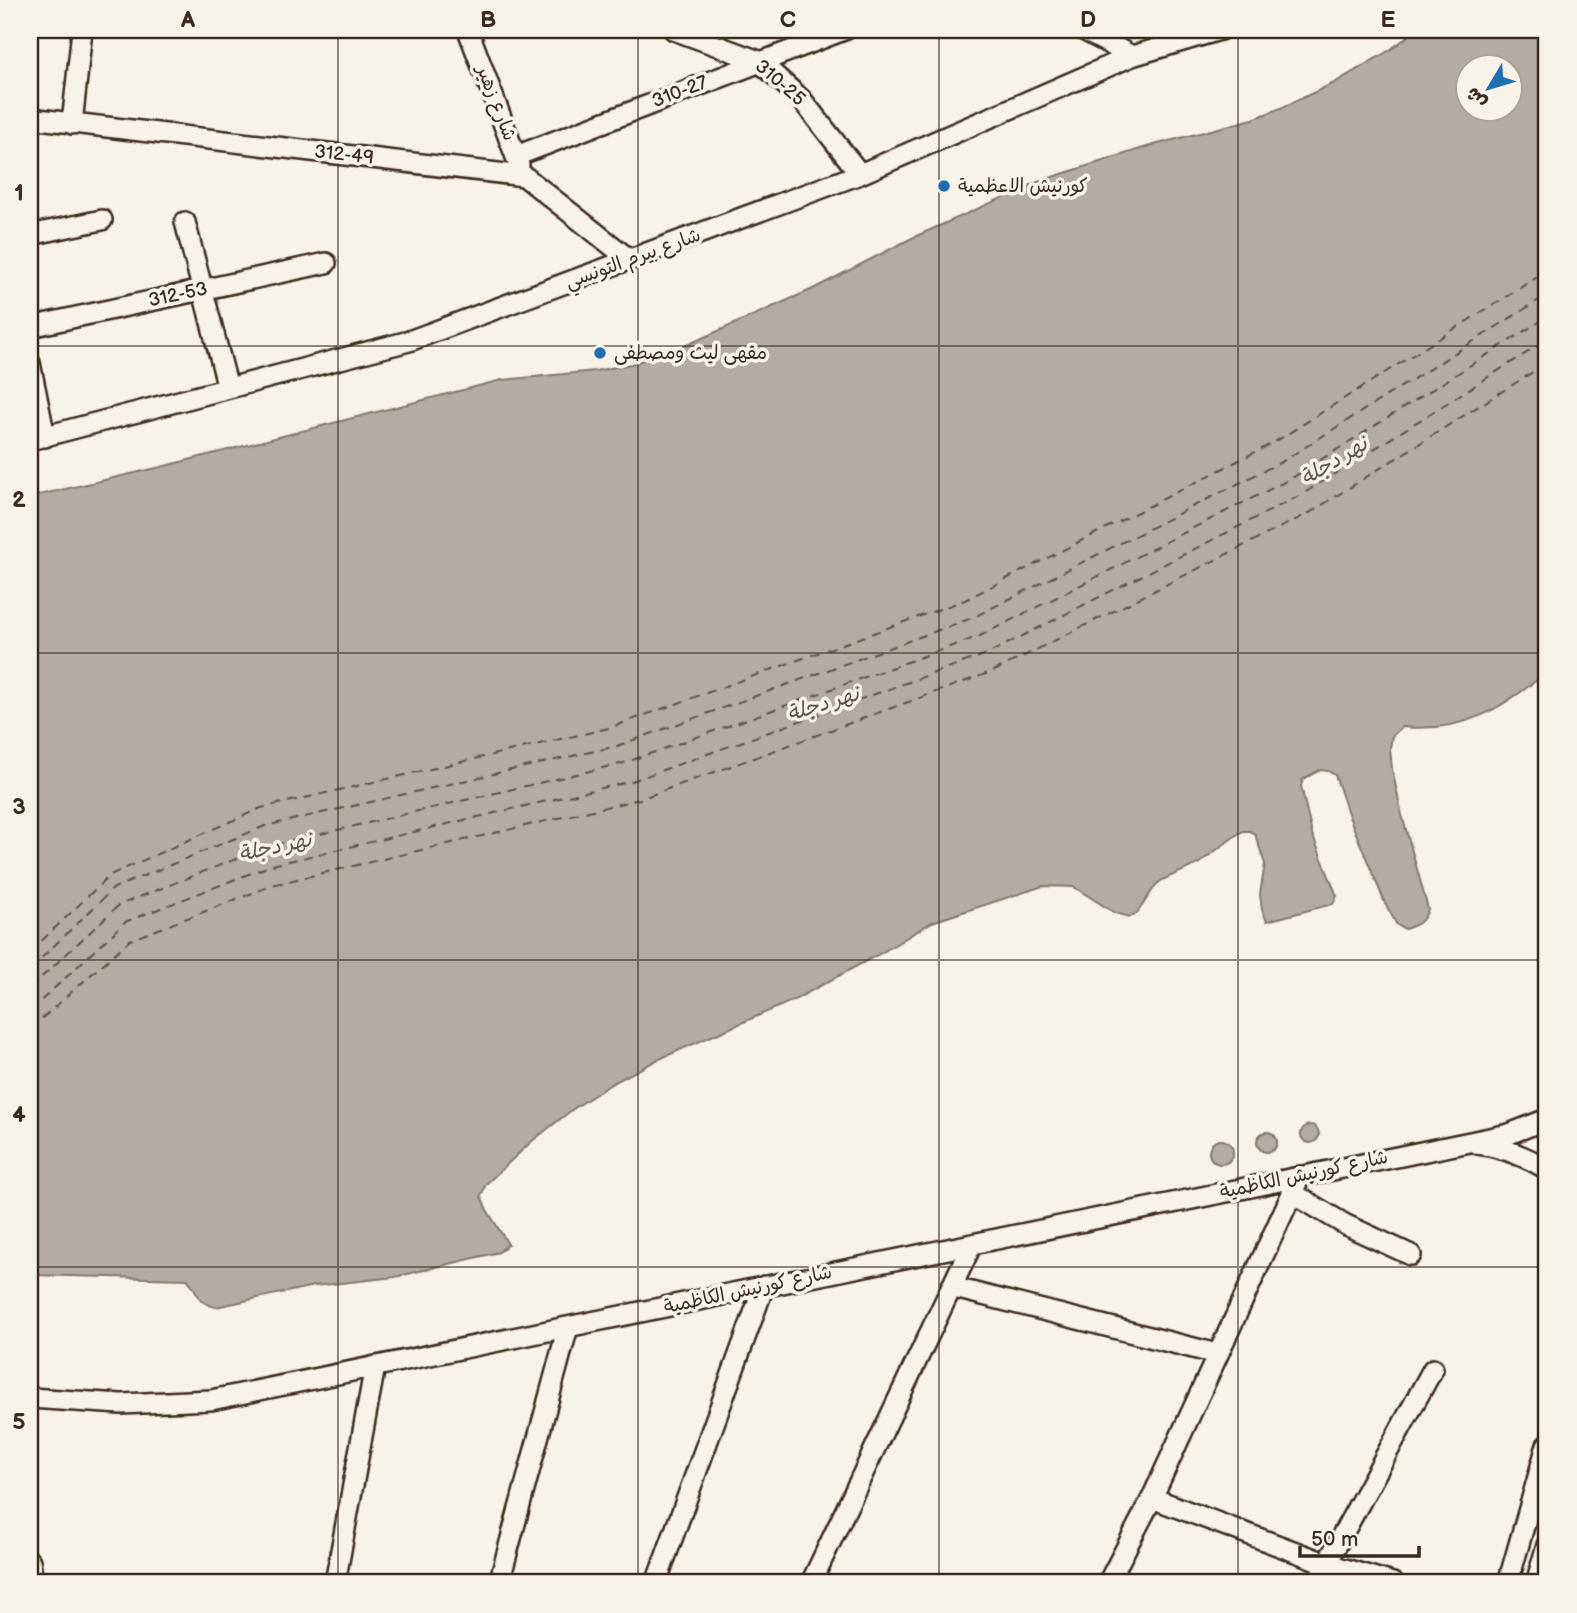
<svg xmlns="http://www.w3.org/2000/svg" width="1577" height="1613" viewBox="0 0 1577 1613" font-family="'Balsamiq Sans','Playpen Sans Arabic',sans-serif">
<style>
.water{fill:#b4aca0;stroke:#84786c;stroke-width:2;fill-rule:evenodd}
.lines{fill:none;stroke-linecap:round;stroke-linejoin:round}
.ferry{stroke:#5f5145;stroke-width:2;stroke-dasharray:9 7;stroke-linecap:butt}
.minor-casing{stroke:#3b2a1e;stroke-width:24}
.minor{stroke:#f7f3e8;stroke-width:19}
.grid{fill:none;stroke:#3b2a1e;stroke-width:2;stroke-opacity:0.55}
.poi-dot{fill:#1f6fb2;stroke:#f7f3e8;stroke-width:2.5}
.labels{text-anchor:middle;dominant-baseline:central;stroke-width:7;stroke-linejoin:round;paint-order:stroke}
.street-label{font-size:19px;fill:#3b2a1e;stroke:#f7f3e8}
.poi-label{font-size:19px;fill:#3b2a1e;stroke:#f7f3e8;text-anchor:start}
.water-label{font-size:21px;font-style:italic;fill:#5f5145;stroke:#f7f3e8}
.neatline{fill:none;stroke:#3b2a1e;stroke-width:2.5}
.grid-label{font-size:23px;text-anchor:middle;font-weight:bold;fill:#3b2a1e}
</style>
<rect width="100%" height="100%" fill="#f7f3e8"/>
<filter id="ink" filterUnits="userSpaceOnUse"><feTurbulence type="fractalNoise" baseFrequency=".0143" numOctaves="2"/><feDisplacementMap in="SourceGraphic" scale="14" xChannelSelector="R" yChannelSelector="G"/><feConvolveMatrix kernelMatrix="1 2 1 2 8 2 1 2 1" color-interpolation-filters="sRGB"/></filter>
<g filter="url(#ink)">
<path class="water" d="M1416 30H1547V672C1501 709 1464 733 1402 727L1392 736 1390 748 1392 769 1402 815 1428 909C1424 922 1417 925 1405 929L1397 925 1385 903 1350 819 1335 775 1328 771 1320 770 1303 779 1301 786 1312 834 1337 896 1333 904 1267 921 1262 910 1260 894 1265 864 1255 834 1250 831H1243L1235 836 1198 864 1162 880 1156 885 1137 913 1130 917 1115 913 1074 887 1043 886 932 922 883 952 794 1000 657 1060 611 1084 573 1109 531 1142 486 1184 481 1196 487 1210 508 1244 499 1252 395 1277 314 1286 216 1307C194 1302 200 1291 187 1279L30 1275V497L161 467 502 380 595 371 631 364 680 348 813 289 912 238 1040 181 1150 146 1253 119 1281 108 1334 83 1390 50ZM1468 66H1510V108H1468Z
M1301 1134a9 9 0 1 1 18 0a9 9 0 1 1-18 0Z
M1257 1142a10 10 0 1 1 20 0a10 10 0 1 1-20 0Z
M1209 1152a12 12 0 1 1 24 0a12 12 0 1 1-24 0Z"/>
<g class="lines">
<path class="ferry" d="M30 952 110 875 261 808 609 728 965 600 1273 443 1547 271
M30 969 114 888 265 826 617 746 972 618 1283 461 1547 295
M30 988 119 905 269 846 624 763 980 636 1292 478 1547 317
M30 1011 125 922 272 865 632 781 987 654 1301 495 1547 340
M30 1029 130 940 276 884 640 799 994 671 1311 512 1547 363"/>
<g class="minor-casing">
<path id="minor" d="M468 30 519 165
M674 30 759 61 802 100 860 174
M1083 30 1132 56
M30 118 524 176 630 260
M72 124 82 30
M516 156 844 30
M185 222 228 388
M30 235 102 220
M30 327 326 263
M30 363 45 437
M30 440 409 341 860 174 1132 56 1220 30
M1478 1144C1504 1147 1525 1156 1547 1169
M1292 1193 1346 1225 1411 1255
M951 1287 1217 1354
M30 1398 121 1404 211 1400 1509 1134 1547 1119
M1152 1498 1325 1563 1393 1583
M30 1561 33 1583
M335 1583 375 1366
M499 1583 568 1327
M656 1583 764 1286
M811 1583 972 1244
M1108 1583 1152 1498 1300 1176
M1316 1583 1433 1369
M1508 1583 1547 1445
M1536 1583 1547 1545"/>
</g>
<use href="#minor" class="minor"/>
</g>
</g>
<path class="grid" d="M338 30V1583M638 30V1583M939 30V1583M1238 30V1583M30 346H1547M30 653H1547M30 960H1547M30 1267H1547"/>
<g class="poi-dot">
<circle cx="944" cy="186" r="7"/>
<circle cx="600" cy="353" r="7"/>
</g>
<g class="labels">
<g class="street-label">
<text transform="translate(780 83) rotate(41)">310-25</text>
<text transform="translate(680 92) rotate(-21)">310-27</text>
<text transform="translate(496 103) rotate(69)">شارع زهير</text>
<text transform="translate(344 155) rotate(6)">312-49</text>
<text transform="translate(633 259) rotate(-20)">شارع بيرم التونسي</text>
<text transform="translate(178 295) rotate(-12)">312-53</text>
<text transform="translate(1304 1175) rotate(-12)">شارع كورنيش الكاظمية</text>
<text transform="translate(748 1290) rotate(-12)">شارع كورنيش الكاظمية</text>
</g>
<g class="poi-label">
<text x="958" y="186">كورنيش الاعظمية</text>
<text x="614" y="353">مقهى ليث ومصطفى</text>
</g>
<g class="water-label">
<text transform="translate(1334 461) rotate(-31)">نهر دجلة</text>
<text transform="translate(823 704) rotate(-17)">نهر دجلة</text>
<text transform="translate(275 847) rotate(-12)">نهر دجلة</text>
</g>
</g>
<rect width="1577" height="1613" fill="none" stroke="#f7f3e8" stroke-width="77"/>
<g transform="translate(1489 88) rotate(232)"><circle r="33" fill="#f7f3e8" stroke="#aca397" stroke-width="2"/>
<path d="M0-5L12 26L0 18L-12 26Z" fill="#1f6fb2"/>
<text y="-10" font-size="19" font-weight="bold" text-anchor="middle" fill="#3b2a1e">ش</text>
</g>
<path d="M1300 1546v10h119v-10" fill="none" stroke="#3b2a1e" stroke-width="3.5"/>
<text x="1311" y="1546" font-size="21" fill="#3b2a1e" stroke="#f7f3e8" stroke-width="5" paint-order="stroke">50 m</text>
<rect x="38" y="38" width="1500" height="1536" class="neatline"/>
<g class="grid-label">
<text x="188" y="27">A</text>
<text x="488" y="27">B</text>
<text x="788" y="27">C</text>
<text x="1088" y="27">D</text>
<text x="1388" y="27">E</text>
<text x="19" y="200">1</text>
<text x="19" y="507">2</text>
<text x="19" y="814">3</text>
<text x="19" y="1122">4</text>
<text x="19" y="1429">5</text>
</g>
</svg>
